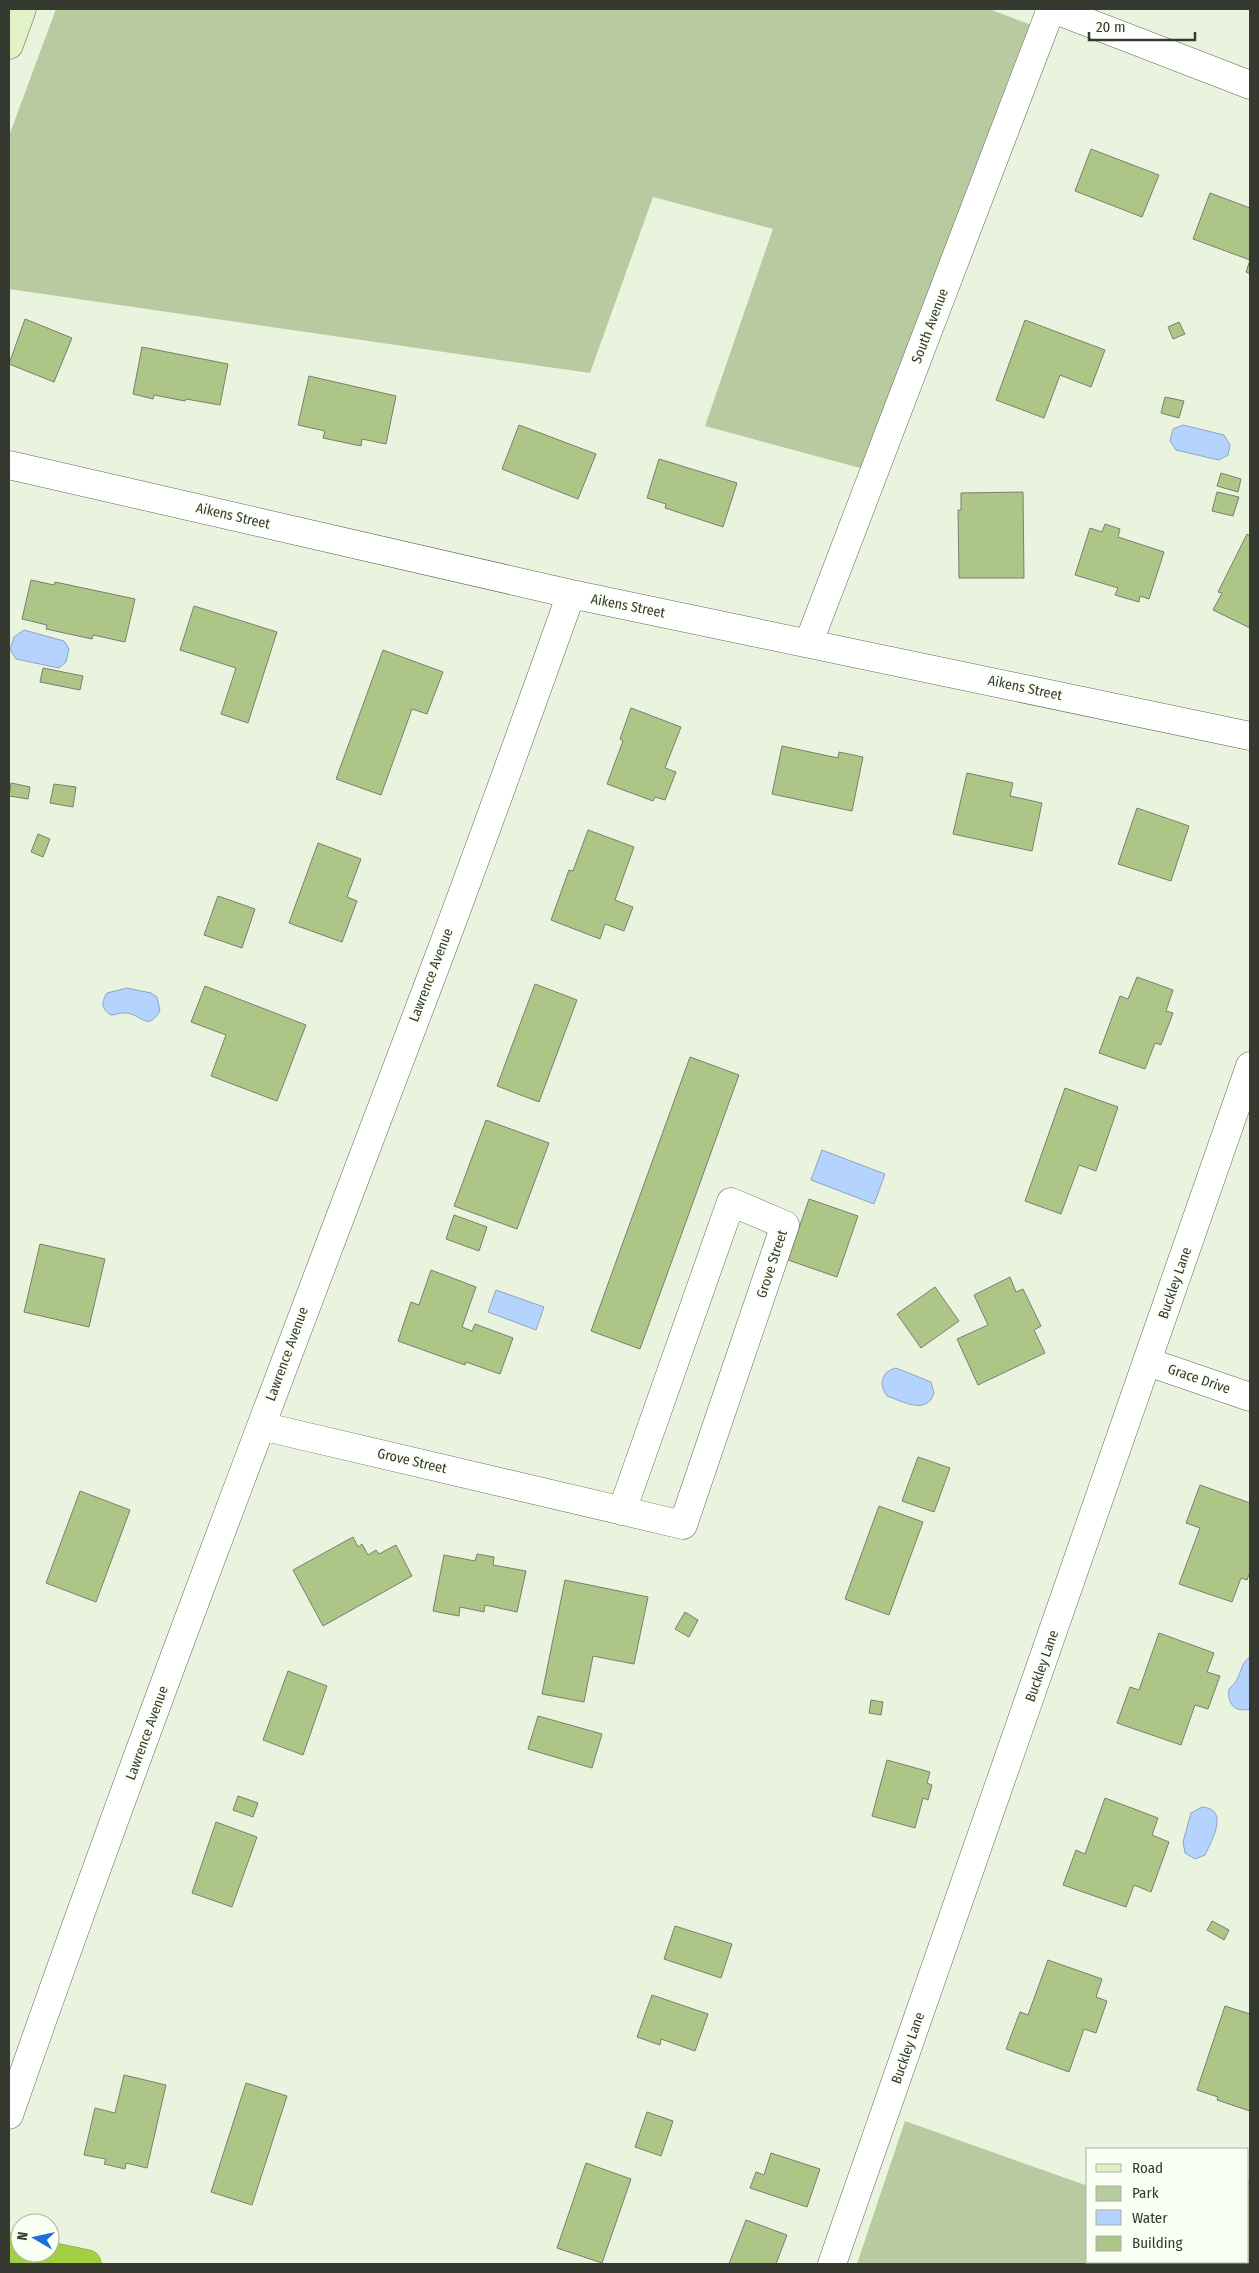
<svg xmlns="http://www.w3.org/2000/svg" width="1259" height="2273" viewBox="0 0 1259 2273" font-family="'Fira Sans Condensed',sans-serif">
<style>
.green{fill:#b8ca9f}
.water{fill:#b4d3ff;stroke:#8ea5c1}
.building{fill:#adc688;stroke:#78806d}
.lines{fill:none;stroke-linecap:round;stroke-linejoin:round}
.street-casing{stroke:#606856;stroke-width:29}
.secondary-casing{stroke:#606856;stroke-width:29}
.highway-casing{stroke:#7b9b3d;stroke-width:29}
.street{stroke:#fff;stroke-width:28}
.secondary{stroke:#e3f1c7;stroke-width:28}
.highway{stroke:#a1d044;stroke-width:28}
.labels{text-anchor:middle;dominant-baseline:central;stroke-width:4.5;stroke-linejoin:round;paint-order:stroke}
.street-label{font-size:14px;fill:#353930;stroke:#f9fff2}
</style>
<rect width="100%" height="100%" fill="#eaf3de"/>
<path class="green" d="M56 9H989L1050 32 879 473 705 426 773 229 653 197 590 373 9 289V136Z
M905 2121 1088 2186V2262H1248V2178L1250 2179V2264H857Z"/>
<path class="water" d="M1183 425 1224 435 1230 445 1228 455 1219 460 1176 450 1170 441 1173 429Z
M24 630 64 641 69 649 66 662 59 668 16 659 10 650 14 637Z
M127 988 151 993 157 997 160 1011C147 1032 142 1015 127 1013 121 1012 117 1015 111 1015 101 1009 101 1002 107 993Z
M822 1150 885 1174 874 1204 811 1180Z
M496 1290 544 1307 536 1330 488 1312Z
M896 1368 931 1382 934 1393C927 1416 902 1401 887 1396 878 1384 882 1371 896 1368Z
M1250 1657V1709C1235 1713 1227 1704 1229 1689 1243 1678 1238 1665 1250 1657Z
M1202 1807C1230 1809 1212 1840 1205 1855L1195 1859 1185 1853 1183 1842 1191 1813Z"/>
<path class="building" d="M1091 149 1159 175 1142 217 1075 191Z
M1210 193 1250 208V274L1246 272 1250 260 1193 239Z
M25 319 72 338 54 382 9 364Z
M1025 320 1105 350 1091 387 1060 375 1044 418 996 400Z
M1179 322 1185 334 1173 339 1168 327Z
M142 347 228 364 220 405 186 399 185 401 154 395 153 399 133 394Z
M309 376 396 396 386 444 362 439 361 446 323 438 325 431 298 425Z
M1165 397 1184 401 1179 418 1161 413Z
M519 425 596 454 578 499 502 469Z
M659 459 737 483 723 527 665 508 666 504 647 498Z
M1221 473 1241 479 1238 492 1217 486Z
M1023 492 1024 578H959L958 510H961V493Z
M1217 492 1239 497 1233 516 1212 511Z
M1105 524 1120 529 1118 537 1164 552 1149 599 1140 596 1139 602 1115 595 1118 588 1075 575 1090 528 1102 532Z
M1247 534 1250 536V628L1213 610 1222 593 1218 592Z
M31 580 54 585 55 582 135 599 125 642 93 635 92 639 46 629 47 625 22 619Z
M194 606 277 632 248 723 221 714 236 668 180 650Z
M383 650 443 672 427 714 412 709 381 795 336 779Z
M43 668 83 676 80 690 40 682Z
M631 708 681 727 665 768 676 772 665 800 655 797 653 801 607 784 623 741 620 739Z
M782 746 838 758 839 752 863 757 852 811 772 794Z
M967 773 1013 783 1010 796 1042 803 1032 851 953 834Z
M11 783 30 787 28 799 9 796Z
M54 784 76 787 73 807 50 803Z
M1137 808 1189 826 1171 881 1118 864Z
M588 830 634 847 615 900 633 907 624 931 605 924 600 939 551 920 569 870 573 871Z
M38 834 50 839 43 857 31 852Z
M318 843 361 859 347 897 357 901 342 942 289 923Z
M218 896 255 909 242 948 204 935Z
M1137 977 1173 990 1166 1011 1173 1013 1161 1045 1155 1043 1145 1069 1099 1053 1120 996 1128 999Z
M535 984 577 1000 539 1102 497 1086Z
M205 986 306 1025 277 1101 211 1076 226 1035 191 1022Z
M690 1057 739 1075 640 1349 591 1331Z
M1065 1088 1118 1107 1096 1171 1079 1165 1061 1214 1025 1201Z
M486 1120 549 1143 517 1229 454 1206Z
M809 1199 858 1216 837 1277 788 1260Z
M454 1215 487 1227 479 1251 446 1239Z
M40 1244 105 1259 89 1327 24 1312Z
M431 1270 476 1287 462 1327 472 1331 475 1324 513 1338 500 1374 466 1362 465 1365 398 1341 411 1302 419 1305Z
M1010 1277 1016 1292 1023 1289 1041 1326 1034 1330 1045 1353 978 1385 957 1339 988 1325 974 1295Z
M935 1287 959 1321 921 1348 897 1314Z
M918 1457 950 1468 934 1512 902 1501Z
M1200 1485 1250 1503V1572L1247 1580 1241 1578 1232 1602 1179 1584 1200 1528 1186 1523Z
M80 1491 130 1510 96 1602 46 1583Z
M879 1506 923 1522 889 1615 845 1599Z
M353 1537 358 1547 362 1544 368 1555 376 1550 379 1554 396 1545 412 1576 323 1626 293 1570Z
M477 1554 494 1557 493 1565 526 1571 517 1612 485 1605 484 1612 460 1607 459 1616 433 1611 444 1555 475 1561Z
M565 1580 648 1597 634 1664 593 1656 584 1702 542 1694Z
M685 1612 698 1620 689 1637 675 1629Z
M1159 1633 1214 1653 1207 1672 1220 1676 1208 1709 1195 1705 1181 1745 1117 1723 1130 1687 1139 1690Z
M288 1671 327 1686 303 1755 263 1740Z
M871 1700 883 1702 881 1715 869 1713Z
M538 1716 602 1734 592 1768 528 1749Z
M887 1760 930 1772 927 1783 932 1785 928 1800 923 1798 915 1828 872 1816Z
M238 1796 258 1803 253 1817 233 1810Z
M1105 1798 1158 1818 1152 1835 1169 1842 1151 1892 1134 1885 1126 1907 1063 1885 1076 1850 1085 1854Z
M216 1822 257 1837 232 1907 192 1893Z
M1212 1921 1229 1930 1224 1940 1207 1930Z
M675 1926 732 1944 721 1978 664 1959Z
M1048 1960 1102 1979 1096 1997 1107 2001 1096 2033 1084 2029 1069 2072 1006 2049 1020 2012 1028 2015Z
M652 1995 708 2014 695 2051 661 2039 660 2045 637 2037Z
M1225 2006 1250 2014V2111L1217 2100 1218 2097 1197 2090Z
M124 2075 166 2085 147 2168 126 2163 125 2169 104 2164 106 2159 84 2155 95 2108 115 2113Z
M246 2083 287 2096 252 2205 211 2192Z
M647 2112 673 2121 661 2156 635 2147Z
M771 2153 820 2169 807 2207 750 2188 756 2172 764 2175Z
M586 2163 631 2179 602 2263 557 2248Z
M746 2220 787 2235 776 2264H729Z"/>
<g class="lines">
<g class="street-casing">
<path id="street" d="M1053 9 1250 85
M9 465 571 594 1250 736
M809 642 1051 9
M1148 1362 1250 1397
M261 1426 683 1525 785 1225 731 1202 622 1511
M9 2115C144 1728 292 1345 437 962 483 840 527 717 571 594
M832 2264 1250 1066"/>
</g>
<g class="secondary-casing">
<path id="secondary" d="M9 45 22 9"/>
</g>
<g class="highway-casing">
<path id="highway" d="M9 2247 20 2250
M35 2253 87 2264"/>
</g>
<use href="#street" class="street"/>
<use href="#secondary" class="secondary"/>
<use href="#highway" class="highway"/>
</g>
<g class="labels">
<g class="street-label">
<text transform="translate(930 326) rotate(-69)">South Avenue</text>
<text transform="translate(233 516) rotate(13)">Aikens Street</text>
<text transform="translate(628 606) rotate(11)">Aikens Street</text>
<text transform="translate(1025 688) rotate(12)">Aikens Street</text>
<text transform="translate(431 975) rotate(-69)">Lawrence Avenue</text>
<text transform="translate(772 1264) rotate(-72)">Grove Street</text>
<text transform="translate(1175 1283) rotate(-71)">Buckley Lane</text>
<text transform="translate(287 1354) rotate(-70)">Lawrence Avenue</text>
<text transform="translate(1199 1379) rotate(19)">Grace Drive</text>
<text transform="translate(412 1461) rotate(13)">Grove Street</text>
<text transform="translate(1042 1666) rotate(-71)">Buckley Lane</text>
<text transform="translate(147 1733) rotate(-70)">Lawrence Avenue</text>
<text transform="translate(908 2048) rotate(-71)">Buckley Lane</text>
</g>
</g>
<rect width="1259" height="2273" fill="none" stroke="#353930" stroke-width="20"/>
<rect x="1086" y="2148" width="162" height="115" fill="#f9fff2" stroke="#abb0a4"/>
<rect x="1096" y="2164" width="25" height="8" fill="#e3f1c7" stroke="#abb0a4"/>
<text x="1132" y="2173" font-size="15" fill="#353930">Road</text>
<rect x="1096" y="2186" width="25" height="15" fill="#b8ca9f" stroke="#abb0a4"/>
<text x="1132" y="2198" font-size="15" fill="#353930">Park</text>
<rect x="1096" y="2210" width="25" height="15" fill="#b4d3ff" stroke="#abb0a4"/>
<text x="1132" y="2223" font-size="15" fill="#353930">Water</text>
<rect x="1096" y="2236" width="25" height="15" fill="#adc688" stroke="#abb0a4"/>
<text x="1132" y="2248" font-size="15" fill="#353930">Building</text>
<g transform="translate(35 2238) rotate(279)"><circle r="24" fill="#f9fff2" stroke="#abb0a4"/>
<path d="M0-4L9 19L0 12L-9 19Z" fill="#1d6fd9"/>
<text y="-8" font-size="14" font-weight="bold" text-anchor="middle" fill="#353930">N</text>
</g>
<path d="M1089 32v8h106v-8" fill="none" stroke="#353930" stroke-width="2.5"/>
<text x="1096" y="32" font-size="15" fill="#353930" stroke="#f9fff2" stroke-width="4" paint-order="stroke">20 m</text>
</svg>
